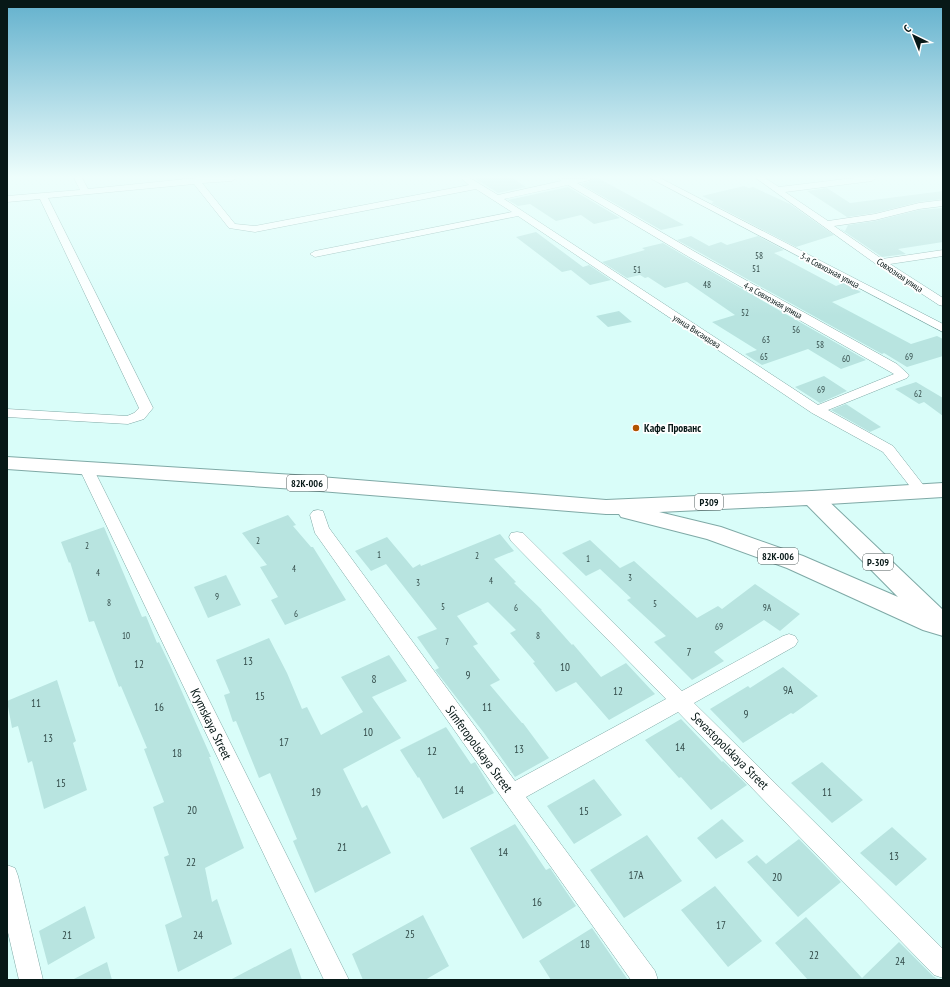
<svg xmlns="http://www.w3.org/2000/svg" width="950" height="987" viewBox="0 0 950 987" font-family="'PT Sans Narrow',sans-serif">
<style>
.building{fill:#b8e4e0}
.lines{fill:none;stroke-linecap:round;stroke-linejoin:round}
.street-casing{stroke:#7fa9a6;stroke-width:1}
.secondary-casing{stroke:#7fa9a6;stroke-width:2}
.primary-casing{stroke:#7fa9a6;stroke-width:2}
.street{fill:#fff;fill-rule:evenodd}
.secondary{fill:#fff;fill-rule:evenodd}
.primary{fill:#fff;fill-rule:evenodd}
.poi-dot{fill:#b15301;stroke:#fff;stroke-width:1.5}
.labels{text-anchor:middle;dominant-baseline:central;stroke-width:3.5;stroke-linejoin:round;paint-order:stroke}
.number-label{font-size:9px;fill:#334b49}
.far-street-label{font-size:9px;fill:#071817;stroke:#fff}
.shield{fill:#fff;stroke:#515d5d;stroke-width:1}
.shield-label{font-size:10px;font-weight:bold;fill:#071817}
.poi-label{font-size:11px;font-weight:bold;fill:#071817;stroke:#fff;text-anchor:start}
.near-number-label{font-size:11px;fill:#334b49}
.near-street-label{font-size:13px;fill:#071817;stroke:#fff}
</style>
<rect width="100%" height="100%" fill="#d9fdf9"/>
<path class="building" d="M474 178H512L526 187 498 193Z
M592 178H598L684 225 661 230 581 184 590 181Z
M744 186 749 188 753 187 790 204 834 235 796 247 711 203 714 202 702 196Z
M568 187 620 218 594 224 581 215 556 221 530 204 518 206 508 200Z
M827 188 850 203 943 191V199L919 202 875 213 847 217 807 191Z
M943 208V242L898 249 906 254 882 257 839 228 845 231 848 225 875 221 919 210Z
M536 232 583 267 589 265 611 280 590 285 571 270 562 272 516 237Z
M691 236 709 246 721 242 727 245 758 236 784 250 774 253 836 286 844 283 861 292 832 302 911 344 937 336 943 339V356L907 367 884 353 882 354 677 240Z
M663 243 688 258 866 360 841 369 808 349 762 365 745 354 757 350 712 322 735 315 687 282 665 288 648 277 645 278 640 275 627 278 602 262 645 250 642 248Z
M619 311 632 322 608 327 596 316Z
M824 376 847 391 820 403 795 387Z
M916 382 943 398V416L924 402 919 404 895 389Z
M846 404 881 427 870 432 831 410Z
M288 515 296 525 293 526 311 547H313L346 600 285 625 271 600 278 597 260 567 267 565 242 533Z
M104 527 142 617 146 616 157 643 159 642 170 665 211 757H209L244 848 205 868 212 902 217 899 232 944 178 972 165 925 182 917 164 857 169 855 153 807 164 802 144 749 147 748 121 686 119 687 94 621 89 622 70 562 69 563 61 542Z
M500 534 514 551 494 559 516 582 514 583 542 610H541L572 645 573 644 601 677 626 663 655 694 609 720 576 682 556 692 533 663 535 662 510 633 516 630 488 602 457 616 478 644 473 646 500 680 490 685 522 723H523L549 758 515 777 484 733 435 670 439 668 417 637 437 629 386 564 371 571 355 551 387 537 413 568 420 564 421 566Z
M590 540 620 568 634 561 697 618 718 606 722 609 755 584 800 614 780 631 764 620 714 652 724 661 692 680 654 642 666 636 627 600 631 598 600 569 586 576 562 553Z
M226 575 241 605 208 618 194 587Z
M269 638 287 673 302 709 307 707 321 735 363 712 341 677 389 655 407 681 372 697 401 738 343 769 362 808 367 805 391 853 315 893 293 841 297 839 270 773 259 778 236 721 233 722 224 695 230 693 216 660Z
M783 667 818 696 793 714 791 713 743 743 710 709 748 686 750 688Z
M57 680 76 741 73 743 87 790 44 809 32 761 28 763 18 726 12 728 7 701Z
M681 719 722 762 723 761 747 785 711 810 681 777 679 778 645 740Z
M446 727 471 764 475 762 494 793 443 819 419 777 418 778 400 750Z
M822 762 863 800 832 823 791 783Z
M594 779 622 815 574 844 547 806Z
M722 819 744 841 716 859 697 838Z
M515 824 546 870 550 868 576 906 523 939 470 848Z
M892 827 927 859 896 886 860 853Z
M647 835 682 881 624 918 590 870Z
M799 839 841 882 798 917 747 862 757 855 766 864Z
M715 886 762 941 728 967 681 910Z
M85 906 95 938 48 965 39 931Z
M423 915 449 966 425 980H363L352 954Z
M806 917 862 978 899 942 933 976 939 980H808L775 943Z
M592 928 628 980H551L539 961Z
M291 948 302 980H230Z
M107 962 112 980H72Z"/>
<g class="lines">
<g class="street-casing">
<path id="street" d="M74 178H82L88 189 196 178H236L232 181 202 183 235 224 255 226 469 185 461 178H470L498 195 561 181 558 178 570 179 591 178 590 180 577 183 697 253 897 364 909 375 907 378 828 410 893 446 928 491 926 494 921 496 916 494 883 452 812 413 518 216 315 257 310 254 315 251 512 212 476 189 255 232 229 228 194 184 48 198 153 408 144 419 128 424 7 417V409L127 416 134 413 139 408 40 199 7 202V196L80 190ZM568 185 689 257 894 374 818 405 504 199Z
M650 178H660L943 324V332Z
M756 178H765L779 187 854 178H876L872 181 785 192 828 221 875 214 919 203 943 200V206L919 209 875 220 834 226 882 259 943 250V256L890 264 943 298V306L939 305 876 264Z
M86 464 91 465 93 468 349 980H324L79 468 81 465Z
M318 510 323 511 329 528 515 781 666 699 511 541 509 537 511 533 517 532 523 533 682 691 783 636 789 634 795 636 798 641 795 646 694 703 943 949V978L934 975 678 712 526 797 655 971 658 980H631L315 533 310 515 313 511Z
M7 865 15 868 18 876 43 980H19L7 928Z"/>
</g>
<g class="secondary-casing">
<path id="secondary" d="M943 483V497L812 505 804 503 801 498 804 493 812 491Z"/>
</g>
<g class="primary-casing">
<path id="primary" d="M7 457 295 475 606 500 812 491 820 493 943 610V636L923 630 787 568 707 539 621 517 619 514H606L295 489 7 469ZM807 505 898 597 803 556 721 527 659 512Z"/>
</g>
<use href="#street" class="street"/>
<use href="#secondary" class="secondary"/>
<use href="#primary" class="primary"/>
</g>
<linearGradient id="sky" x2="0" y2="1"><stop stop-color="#63b1cd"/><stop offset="0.56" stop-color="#eefefc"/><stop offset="1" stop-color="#eefefc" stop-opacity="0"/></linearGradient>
<rect width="950" height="316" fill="url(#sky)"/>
<circle class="poi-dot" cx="636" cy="428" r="4"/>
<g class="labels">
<g class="number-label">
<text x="759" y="255">58</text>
<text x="756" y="268">51</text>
<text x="637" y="269">51</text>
<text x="707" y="284">48</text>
<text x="745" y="312">52</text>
<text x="796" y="329">56</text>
<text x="766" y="339">63</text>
<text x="820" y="344">58</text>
<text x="764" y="356">65</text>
<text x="909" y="356">69</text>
<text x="846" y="358">60</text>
<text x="821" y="389">69</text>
<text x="918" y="393">62</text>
<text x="258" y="540">2</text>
<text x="87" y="545">2</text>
<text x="379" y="554">1</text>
<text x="477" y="555">2</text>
<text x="588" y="558">1</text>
<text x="294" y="568">4</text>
<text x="98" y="572">4</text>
<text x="630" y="577">3</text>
<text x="491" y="580">4</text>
<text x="418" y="582">3</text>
<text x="217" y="596">9</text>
<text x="109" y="602">8</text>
<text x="655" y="603">5</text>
<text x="443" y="606">5</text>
<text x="516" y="607">6</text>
<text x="767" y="607">9А</text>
<text x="296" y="613">6</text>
<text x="719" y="626">69</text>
<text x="126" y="635">10</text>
<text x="538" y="635">8</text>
<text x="447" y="641">7</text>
</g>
<g class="far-street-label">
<text transform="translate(830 270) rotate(28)">3-я Совхозная улица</text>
<text transform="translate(900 275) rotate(34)">Совхозная улица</text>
<text transform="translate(773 300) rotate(29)">4-я Совхозная улица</text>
<text transform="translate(697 331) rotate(33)">улица Висаидова</text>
</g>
<g class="shield">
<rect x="287" y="475" width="40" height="16" rx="3"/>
<rect x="695" y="494" width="28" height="16" rx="3"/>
<rect x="758" y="548" width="40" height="16" rx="3"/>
<rect x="863" y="554" width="30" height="16" rx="3"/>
</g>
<g class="shield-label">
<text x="307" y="483">82К-006</text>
<text x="709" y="502">Р309</text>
<text x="778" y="556">82К-006</text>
<text x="878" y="562">Р-309</text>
</g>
<g class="poi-label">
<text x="644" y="428">Кафе Прованс</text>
</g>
<g class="near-number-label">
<text x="689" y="652">7</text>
<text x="248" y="661">13</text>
<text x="139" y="664">12</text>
<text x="565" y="667">10</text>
<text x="468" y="675">9</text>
<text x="374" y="679">8</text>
<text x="788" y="690">9А</text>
<text x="618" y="691">12</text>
<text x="260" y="696">15</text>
<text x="36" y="703">11</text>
<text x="159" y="707">16</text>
<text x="487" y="707">11</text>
<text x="746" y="714">9</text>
<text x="368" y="732">10</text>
<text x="48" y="738">13</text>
<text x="284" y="742">17</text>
<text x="680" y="747">14</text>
<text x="519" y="749">13</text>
<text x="432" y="751">12</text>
<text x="177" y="753">18</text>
<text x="61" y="783">15</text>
<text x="459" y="790">14</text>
<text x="316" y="792">19</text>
<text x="827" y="792">11</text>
<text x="192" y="810">20</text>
<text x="584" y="811">15</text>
<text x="342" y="847">21</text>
<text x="503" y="852">14</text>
<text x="894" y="856">13</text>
<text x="191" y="862">22</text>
<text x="636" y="875">17А</text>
<text x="777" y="877">20</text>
<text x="537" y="902">16</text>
<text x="721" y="925">17</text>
<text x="410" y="934">25</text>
<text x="67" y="935">21</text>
<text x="198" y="935">24</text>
<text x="585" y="944">18</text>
<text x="814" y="955">22</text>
<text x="900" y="961">24</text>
</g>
<g class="near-street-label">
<text transform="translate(211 724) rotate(64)">Krymskaya Street</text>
<text transform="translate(479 749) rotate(54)">Simferopolskaya Street</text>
<text transform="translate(730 751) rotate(45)">Sevastopolskaya Street</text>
</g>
</g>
<rect width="950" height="987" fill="none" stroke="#071817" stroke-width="16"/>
<g transform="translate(914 36) rotate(317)" stroke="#ffffff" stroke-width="3" paint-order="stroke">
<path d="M0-3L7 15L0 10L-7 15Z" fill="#071817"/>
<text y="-6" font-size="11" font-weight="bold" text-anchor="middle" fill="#071817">С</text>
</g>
</svg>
